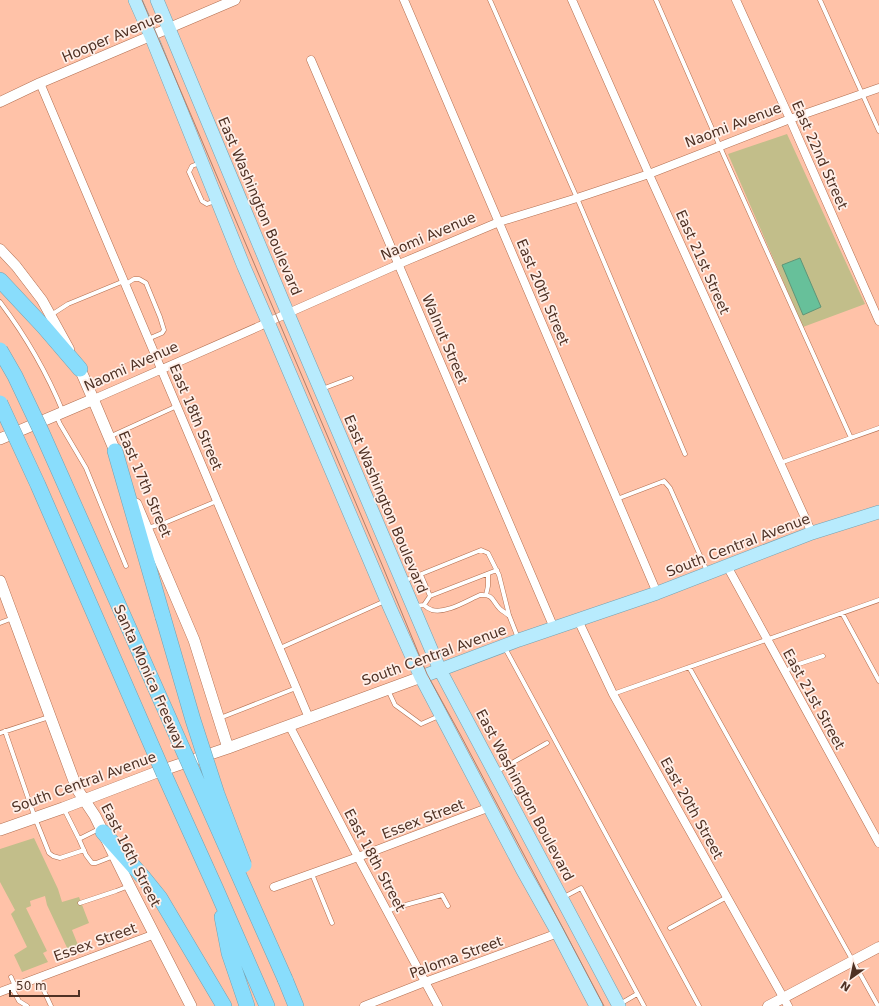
<svg xmlns="http://www.w3.org/2000/svg" width="879" height="1006" viewBox="0 0 879 1006" font-family="'DejaVu Sans',sans-serif">
<style>
.green{fill:#c2be8a}
.water{fill:#67c09a;stroke:#609577}
.lines{fill:none;stroke-linecap:round;stroke-linejoin:round}
.service-casing{stroke:#b26e4f;stroke-width:5}
.minor-casing{stroke:#b26e4f;stroke-width:9}
.tertiary-casing{stroke:#b26e4f;stroke-width:11}
.secondary-casing{stroke:#b26e4f;stroke-width:12}
.primary-casing{stroke:#75a1b0;stroke-width:14}
.motorway-casing{stroke:#75a1b0;stroke-width:16}
.service{stroke:#fff;stroke-width:4}
.minor{stroke:#fff;stroke-width:8}
.tertiary{stroke:#fff;stroke-width:10}
.secondary{stroke:#fff;stroke-width:11}
.primary{stroke:#b8ebfd;stroke-width:13}
.motorway{stroke:#89ddfc;stroke-width:15}
.tram{stroke:#af806c;stroke-width:1}
.motorway-bridge-casing{stroke:#75a1b0;stroke-width:16;stroke-linecap:butt}
.motorway-bridge{stroke:#89ddfc;stroke-width:15}
.labels{text-anchor:middle;dominant-baseline:central;stroke-width:3.5;stroke-linejoin:round;paint-order:stroke}
.street-label{font-size:14px;fill:#4f3124;stroke:#ffefe8}
</style>
<rect width="100%" height="100%" fill="#ffc2a8"/>
<path class="green" d="M787 134 865 304 803 327 728 154Z
M34 838 58 889 62 902 79 897 89 923 72 930 80 950 70 954 47 905 45 896 30 901 31 906 26 908 47 951 43 953 48 962 22 972 14 955 27 947 11 914 15 910 0 882V849Z"/>
<path class="water" d="M800 258 821 307 803 315 782 265Z"/>
<g class="lines">
<g class="service-casing">
<path id="service" d="M490 0 577 198 685 454
M656 0 724 156 851 438
M820 0 879 131
M200 163 192 166 189 172 202 201 207 204 215 201
M126 284 134 279H139L146 283 160 317 164 330 162 333 148 339
M0 302C25 335 47 373 63 412
M51 315 68 304 124 281
M322 389 351 378
M56 415 60 424 86 468 126 566
M109 437 177 406
M780 463 879 428
M617 499 664 481 670 488 707 571
M147 528 162 524 217 501
M421 575 430 596
M404 581 481 550 488 553 499 575 509 615 518 638
M486 595 488 586V574
M424 605C426 607 429 609 432 610 446 614 468 600 480 595 494 594 492 601 500 609 502 611 506 613 508 615
M415 606 424 605 430 596 497 570
M842 613 879 681
M0 623 13 618
M280 648 385 601
M505 648 699 1006
M689 667 878 1006
M785 672 793 666 823 656
M388 690 395 705 421 724 439 716
M613 694 879 600
M220 718 296 688
M5 731 35 818 49 853 53 856 60 858 84 850
M0 733 49 717
M496 772 547 743
M64 809 79 839
M99 829 79 839 86 855 92 863H96L114 856
M312 874 332 923
M562 898 581 888 644 1006
M80 903 116 891 129 886
M387 911 398 907 442 895 448 906
M670 928 727 897
M11 977 15 986
M38 978 51 1006
M12 988 19 1001 27 1006
M620 1004 637 994"/>
</g>
<g class="minor-casing">
<path id="minor" d="M404 0 657 593
M572 0 652 181 812 533
M736 0 790 119 879 321
M311 60 554 628
M40 83 217 501 309 718
M94 399 260 326 268 322 399 264 499 222 577 198 649 174 790 119 879 88
M727 566 879 843
M578 620 613 694 788 1006
M289 725 358 857 438 1006
M274 887 358 857 490 807
M0 992 155 934
M364 1006 425 982 558 933"/>
</g>
<g class="tertiary-casing">
<path id="tertiary" d="M0 102 40 83 235 0
M0 249 16 266 42 300 69 349
M768 1006 879 947"/>
</g>
<g class="secondary-casing">
<path id="secondary" d="M80 369C93 398 105 428 118 458
M0 439 94 399
M136 504 194 640 228 748
M0 581 77 789 95 816 129 885 191 1006
M0 830 63 808 157 772 228 748 421 677"/>
</g>
<g class="primary-casing">
<path id="primary" d="M135 0 151 36 244 267 268 322 390 608 421 677 522 869 558 933 596 1006
M157 0 283 302 440 670 619 1006
M421 677 519 640 657 593 812 533 879 512"/>
</g>
<g class="motorway-casing">
<path id="motorway" d="M0 280 44 327 80 369
M115 451 163 617
M164 774 216 889 267 1006
M103 832 143 877 160 898 224 1006
M222 917 229 953 247 1006
M285 979 296 1006"/>
</g>
<use href="#service" class="service"/>
<use href="#minor" class="minor"/>
<use href="#tertiary" class="tertiary"/>
<use href="#secondary" class="secondary"/>
<use href="#primary" class="primary"/>
<use href="#motorway" class="motorway"/>
<path class="tram" d="M142 0 305 383 383 567 427 674 460 734 604 1006"/>
<g class="motorway-bridge-casing">
<path id="motorway-bridge" d="M0 350 15 376 42 433 285 979
M0 403 38 485 164 774
M163 617 193 720 217 794 244 865"/>
</g>
<use href="#motorway-bridge" class="motorway-bridge"/>
</g>
<g class="labels">
<g class="street-label">
<text transform="translate(112 37) rotate(-23)">Hooper Avenue</text>
<text transform="translate(733 125) rotate(-21)">Naomi Avenue</text>
<text transform="translate(820 155) rotate(66)">East 22nd Street</text>
<text transform="translate(260 206) rotate(67)">East Washington Boulevard</text>
<text transform="translate(428 236) rotate(-23)">Naomi Avenue</text>
<text transform="translate(703 262) rotate(66)">East 21st Street</text>
<text transform="translate(543 292) rotate(67)">East 20th Street</text>
<text transform="translate(445 339) rotate(67)">Walnut Street</text>
<text transform="translate(131 366) rotate(-24)">Naomi Avenue</text>
<text transform="translate(196 417) rotate(67)">East 18th Street</text>
<text transform="translate(145 484) rotate(67)">East 17th Street</text>
<text transform="translate(386 504) rotate(67)">East Washington Boulevard</text>
<text transform="translate(738 545) rotate(-21)">South Central Avenue</text>
<text transform="translate(434 655) rotate(-20)">South Central Avenue</text>
<text transform="translate(150 677) rotate(66)">Santa Monica Freeway</text>
<text transform="translate(814 699) rotate(61)">East 21st Street</text>
<text transform="translate(84 782) rotate(-20)">South Central Avenue</text>
<text transform="translate(525 795) rotate(62)">East Washington Boulevard</text>
<text transform="translate(692 808) rotate(61)">East 20th Street</text>
<text transform="translate(423 819) rotate(-21)">Essex Street</text>
<text transform="translate(131 855) rotate(63)">East 16th Street</text>
<text transform="translate(375 860) rotate(62)">East 18th Street</text>
<text transform="translate(95 942) rotate(-20)">Essex Street</text>
<text transform="translate(456 957) rotate(-20)">Paloma Street</text>
</g>
</g>
<g transform="translate(851 978) rotate(213)" stroke="#ffefe8" stroke-width="3" paint-order="stroke">
<path d="M0-3L7 15L0 10L-7 15Z" fill="#4f3124"/>
<text y="-6" font-size="11" font-weight="bold" text-anchor="middle" fill="#4f3124">N</text>
</g>
<path d="M10 990v6h69v-6" fill="none" stroke="#4f3124" stroke-width="2"/>
<text x="16" y="990" font-size="12" fill="#4f3124" stroke="#ffefe8" stroke-width="3" paint-order="stroke">50 m</text>
</svg>
